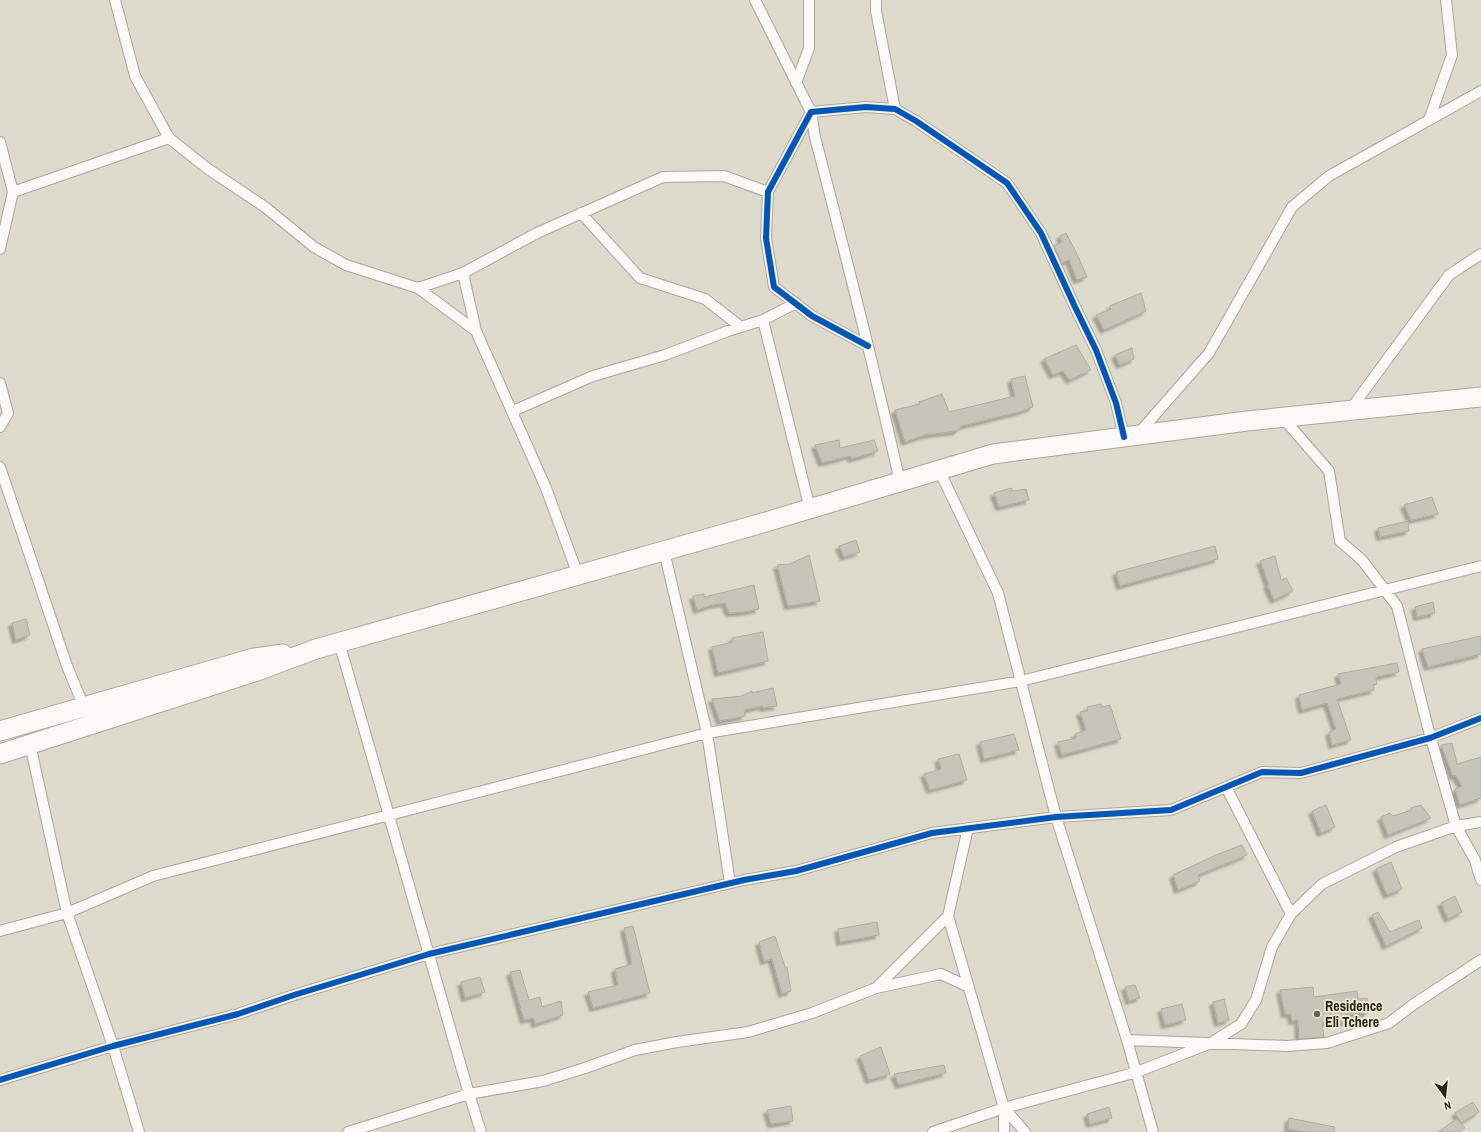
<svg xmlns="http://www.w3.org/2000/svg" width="1481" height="1132" viewBox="0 0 1481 1132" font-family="'Archivo Narrow',sans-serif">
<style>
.building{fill:#c8c4ba;stroke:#afaca1;filter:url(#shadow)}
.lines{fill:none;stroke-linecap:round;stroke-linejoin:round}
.street-casing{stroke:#aaa69c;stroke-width:12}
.highway-casing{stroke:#aaa69c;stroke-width:21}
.street{stroke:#faf9f7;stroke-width:10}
.highway{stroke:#faf9f7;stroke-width:19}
.cycleway-casing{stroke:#f2ebd2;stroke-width:8}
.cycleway{stroke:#0057b8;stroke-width:6}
.poi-dot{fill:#666358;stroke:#f2ebd2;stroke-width:1.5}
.labels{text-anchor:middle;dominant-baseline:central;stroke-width:3.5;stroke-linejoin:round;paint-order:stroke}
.poi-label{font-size:14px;font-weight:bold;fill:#25231a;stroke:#f2ebd2;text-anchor:start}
</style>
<defs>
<filter id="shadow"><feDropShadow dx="-3.5" dy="3.5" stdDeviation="1" flood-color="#0004"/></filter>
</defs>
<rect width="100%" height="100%" fill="#dedacc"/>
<path class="building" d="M1066 233 1078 256 1087 277 1077 280 1069 260 1062 263 1054 246 1062 242 1060 236Z
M1141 293 1146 311 1104 330 1096 315 1111 309 1110 306Z
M1076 345 1091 370 1070 380 1063 371 1053 375 1044 359Z
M1132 348 1134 359 1120 365 1115 355Z
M1025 376 1033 407 1019 412 962 426 957 431 925 435 905 442 895 410 920 404 919 402 942 394 949 412 1015 396 1011 379Z
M839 440 840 448 874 440 878 451 852 459 850 456 822 463 815 445Z
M1011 488 1013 491 1026 489 1029 500 999 507 994 493Z
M1432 497 1438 514 1411 520 1404 505Z
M1408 521 1409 531 1380 537 1378 528Z
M856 540 860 552 844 557 839 546Z
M1215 546 1218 559 1120 586 1116 572Z
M809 555 820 601 788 606 777 565 790 564Z
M1275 556 1281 580 1286 578 1293 591 1274 600 1267 585H1269L1260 561Z
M754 585 759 609 743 612 729 613 725 603 712 605 697 610 693 596 704 594V597Z
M1433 602 1435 613 1417 617 1415 607Z
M26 619 30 635 16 640 12 623Z
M763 632 768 661 718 673 712 647 733 642 732 638Z
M1481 636V654L1428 667 1422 649Z
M1397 663 1399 672 1376 677 1377 684 1373 685 1374 690 1337 699 1351 740 1332 745 1329 732 1336 729 1327 703 1302 710 1299 695 1341 684 1338 674Z
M773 688 777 706 763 708V706L744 710 745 716 720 721 712 699 742 696 752 691V693Z
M1101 704 1102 707 1110 705 1121 739 1062 755 1058 742 1076 738 1075 734 1086 730 1080 712 1088 711 1087 707Z
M1014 734 1019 750 984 759 980 742Z
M1452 743 1457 764 1481 757V798L1460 805 1455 789 1462 786 1455 775 1453 776 1441 745Z
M959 754 967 780 930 790 924 774 941 769 938 759Z
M1326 805 1335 827 1321 833 1312 811Z
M1421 805 1431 818 1388 835 1381 817 1390 813 1393 816 1412 810 1411 808Z
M1242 845 1247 855 1198 875 1200 881 1178 890 1173 875 1216 855Z
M1391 862 1402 889 1387 895 1376 869Z
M1455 896 1462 912 1448 919 1441 903Z
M1378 912 1390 932 1419 920 1422 928 1386 946 1372 915Z
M877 922 879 935 840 942 838 929Z
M633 926 650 993 593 1008 588 992 618 985 615 969 632 964 624 928Z
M775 936 785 967H787L791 991 782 994 772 959 764 961 759 942Z
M520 970 529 1000 540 997 542 1007 561 1001 563 1015 535 1024 534 1018 524 1020 510 972Z
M480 977 485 992 465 998 461 982Z
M1135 985 1140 998 1129 1001 1125 987Z
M1313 987 1314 997 1357 991 1358 999 1367 998 1368 1013 1346 1014 1347 1022 1322 1023 1324 1037 1299 1039 1298 1020 1292 1021 1291 1014H1285L1280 990Z
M1224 999 1229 1020 1218 1023 1213 1002Z
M1182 1004 1186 1020 1165 1025 1161 1009Z
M881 1047 890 1074 869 1080 860 1056Z
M944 1065 946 1073 899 1085 894 1074Z
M1473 1102 1479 1112 1461 1123 1455 1113Z
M791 1106 793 1121 771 1124 767 1110Z
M1109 1107 1112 1118 1090 1124 1087 1114Z
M1289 1118 1335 1127 1334 1132H1307L1288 1129Z
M1457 1119 1465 1128 1459 1132H1438Z"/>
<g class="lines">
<g class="street-casing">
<path id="street" d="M115 0 135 76 169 138 208 169 265 207 314 247 346 265 418 288
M755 0 811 112 815 137C845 252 874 367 900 482
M876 0V11L895 109
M796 83 809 48V0
M1429 120 1452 55 1446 0
M0 142 13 192
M581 213 640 278 705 299 741 327
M0 249 13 192 169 138
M463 273 418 288 476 331
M763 320 810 509
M868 346 812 316 774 287 766 238 768 192 811 112 866 107 895 109 916 121 1007 183 1041 233 1075 307 1096 350 1116 403 1124 437
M0 383 8 413 0 427
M1350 410 1449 275 1481 254
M513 411 593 376 665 355 728 331 763 320 796 303
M1283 418 1329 471 1340 541 1362 560 1397 606 1428 728 1456 826 1475 860 1481 880
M1138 434 1209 353 1292 207 1329 176 1481 91
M0 467 67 666 84 707
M939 470 998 593 1056 817 1127 1040 1153 1132
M578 575 546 488 476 331 463 273 537 233 663 177 724 176 768 192
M339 642 469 1094 481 1132
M30 744 67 913 113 1046 139 1132
M1226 787 1291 914
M968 828 948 916 1004 1108V1132
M730 883 707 733 1021 681 1481 566
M0 931 67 913 153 876 707 733 664 551
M876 988 948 916
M1127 1040 1287 1046 1327 1043 1389 1023 1414 1004 1481 960
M0 1080 113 1046 238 1014 294 995 429 954 744 880 796 871 932 833 1056 817 1171 810 1262 772 1301 773 1430 738 1481 718
M1004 1108 1025 1132
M348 1132 469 1094 543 1081 585 1068 635 1050 677 1042 748 1032 812 1013 876 988 941 974 969 987
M933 1132 1004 1108 1137 1072 1211 1043 1241 1024 1256 1000 1272 947 1291 914 1322 884 1396 847 1456 826 1481 822"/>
</g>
<g class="highway-casing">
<path id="highway" d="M0 731 254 658 283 654
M0 754 257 671 316 649 759 524 993 454 1247 421 1481 397"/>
</g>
<use href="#street" class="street"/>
<use href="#highway" class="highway"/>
<g class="cycleway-casing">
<path id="cycleway" d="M868 346 812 316 774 287 766 238 768 192 811 112 866 107 895 109 916 121 1007 183 1041 233 1075 307 1096 350 1116 403 1124 437
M0 1080 113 1046 238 1014 294 995 429 954 744 880 796 871 932 833 1056 817 1171 810 1262 772 1301 773 1430 738 1481 718"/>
</g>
<use href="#cycleway" class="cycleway"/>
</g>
<circle class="poi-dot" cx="1317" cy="1014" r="4"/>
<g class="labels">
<g class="poi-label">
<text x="1325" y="1006">Residence<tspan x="1325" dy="16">Eli Tchere</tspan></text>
</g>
</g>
<g transform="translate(1445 1096) rotate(165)" stroke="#f2ebd2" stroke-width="3" paint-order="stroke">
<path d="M0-3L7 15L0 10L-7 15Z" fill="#25231a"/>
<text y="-6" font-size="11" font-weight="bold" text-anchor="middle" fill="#25231a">N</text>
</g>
</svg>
